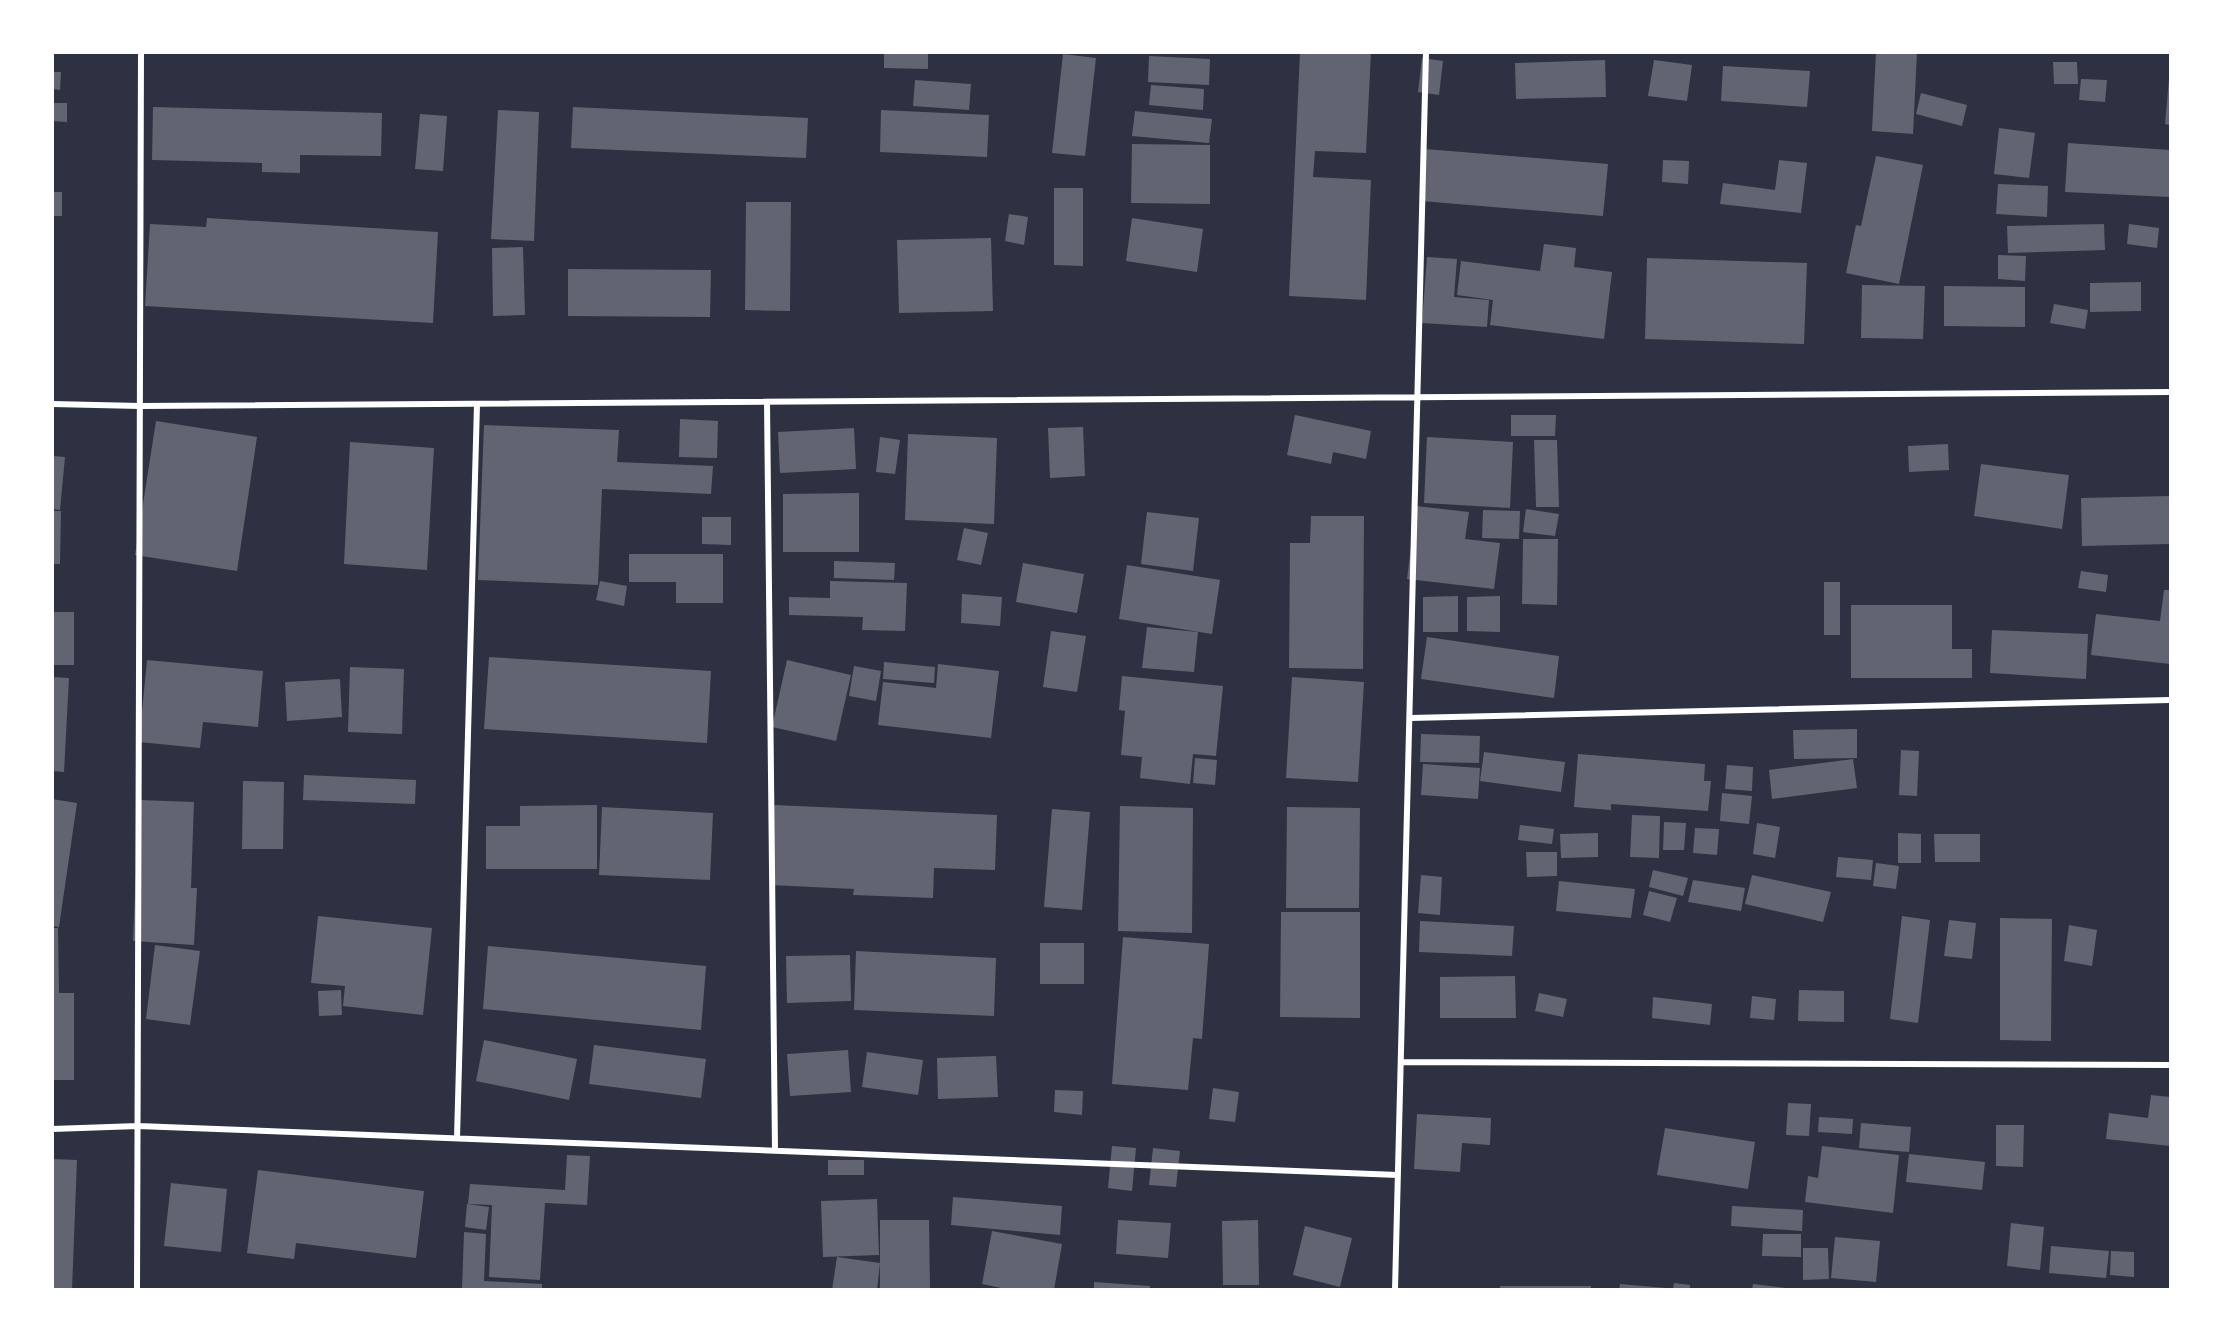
<svg xmlns="http://www.w3.org/2000/svg" width="2223" height="1342" viewBox="0 0 2223 1342" font-family="'Archivo Narrow',sans-serif">
<style>
.building{fill:#626471}
.lines{fill:none;stroke-linecap:round;stroke-linejoin:round}
.minor{stroke:#fff;stroke-width:6}
</style>
<rect width="100%" height="100%" fill="#2d3142"/>
<path class="building" d="M884 52H928V69L884 68Z
M1300 52H1371L1366 153 1315 151 1313 177 1371 180 1366 300 1289 296Z
M1876 52H1917L1913 134 1872 131Z
M1063 54 1096 58 1085 156 1052 153Z
M1149 56 1210 59 1209 85 1148 82Z
M1422 58 1443 61 1439 95 1418 92Z
M1605 60 1606 97 1516 99 1515 63Z
M1654 60 1692 65 1687 101 1648 96Z
M2053 62H2077L2078 84H2054Z
M1723 66 1810 71 1807 107 1721 101Z
M52 72H61L60 90 52 89Z
M2081 79 2107 80 2105 102 2079 100Z
M2169 79H2170V125L2165 124Z
M915 80 971 84 969 110 913 106Z
M1151 85 1204 89 1203 110 1149 105Z
M1921 93 1967 105 1962 126 1916 114Z
M52 103H67V122L52 121Z
M153 107 382 113 381 156 300 155V173L262 172V163L152 160Z
M573 107 808 118 806 158 571 148Z
M498 110 539 112 534 241 491 239Z
M881 110 989 115 987 157 880 152Z
M1135 111 1212 119 1209 143 1132 136Z
M420 114 447 116 443 171 415 169Z
M1999 128 2035 133 2029 178 1994 174Z
M2068 143 2170 150V197L2065 192Z
M1132 144 1210 145V204L1131 203Z
M1425 149 1608 164 1603 216 1421 201Z
M1876 156 1923 165 1899 284 1846 273 1856 225 1861 226Z
M1663 160 1689 161 1688 184 1662 182Z
M1779 160 1807 163 1801 213 1720 204 1723 183 1775 190Z
M1998 184 2048 186 2047 217 1996 214Z
M1054 188H1083V266L1054 265Z
M52 192H62V216H52Z
M746 202H791L790 311 745 310Z
M1009 214 1028 217 1024 245 1005 241Z
M207 218 438 232 433 323 145 306 150 224 206 227Z
M1132 218 1203 229 1197 272 1126 261Z
M2104 224 2105 250 2008 253 2007 226Z
M2129 224 2159 228 2157 248 2127 244Z
M991 238 993 311 899 313 897 240Z
M1544 244 1576 248 1574 267 1612 272 1604 339 1490 325 1493 300 1457 295 1461 261 1540 271Z
M523 247 525 315 493 316 492 248Z
M1998 255 2026 256 2025 281 1998 279Z
M1427 257 1457 259 1454 297 1489 300 1487 327 1422 323Z
M1647 258 1807 263 1804 344 1645 339Z
M568 269 711 270 710 317 568 316Z
M2141 282V311L2090 312V283Z
M1862 285 1925 286 1923 339 1861 338Z
M1944 286 2025 287V327L1944 326Z
M2054 304 2088 310 2085 329 2050 323Z
M1295 415 1371 431 1366 459 1333 452 1331 464 1287 455Z
M1511 415H1556L1555 436H1511Z
M680 419 718 421 717 458 679 457Z
M156 421 257 437 237 571 135 555Z
M484 425 619 430 617 462 713 466 711 494 602 489 598 585 478 580Z
M1083 427 1085 476 1050 478 1048 428Z
M854 428 856 469 780 473 778 432Z
M908 434 997 438 994 524 905 520Z
M880 437 900 440 895 474 876 472Z
M1427 437 1513 442 1510 508 1424 503Z
M1534 440H1557L1559 507H1536Z
M350 442 434 448 427 570 344 564Z
M1948 444 1949 470 1909 472 1908 446Z
M52 456 65 457 60 510 52 509Z
M1981 464 2069 475 2062 529 1974 516Z
M859 493V552H783V494Z
M2170 496V544L2082 546 2081 498Z
M1416 506 1469 512 1465 539 1500 543 1494 589 1407 579Z
M1526 509 1559 514 1555 536 1523 532Z
M1483 510 1520 511 1519 539 1482 538Z
M52 511H61L60 564H52Z
M1147 512 1199 518 1193 571 1141 564Z
M1311 516H1364L1363 669 1289 668 1290 543H1310Z
M702 517H731V545L702 544Z
M964 528 988 533 981 565 957 560Z
M1523 539H1558L1557 605 1522 604Z
M629 554H723V603H676V582H629Z
M834 561 895 563 894 580 834 578Z
M1023 563 1084 574 1077 613 1016 602Z
M1127 565 1220 580 1212 634 1119 619Z
M2081 571 2108 575 2106 592 2078 588Z
M600 581 627 586 624 606 596 600Z
M830 581 907 583 905 631 862 630 863 617 789 615V597L830 598Z
M1824 582H1840V635H1824Z
M2164 590H2170V664L2091 655 2096 614 2160 621Z
M962 594 1002 597 1000 626 961 623Z
M1458 596V632H1423V597Z
M1500 596V632L1467 631V597Z
M1851 605H1952V649H1972V678H1851Z
M52 612H74V665H52Z
M1147 627 1198 632 1194 672 1142 668Z
M1992 630 2088 634 2086 679 1990 673Z
M1051 631 1086 636 1077 692 1043 687Z
M1427 637 1559 656 1554 698 1421 679Z
M489 657 711 671 707 743 484 729Z
M147 660 263 671 258 727 203 722 200 748 139 742Z
M787 660 851 675 836 741 772 727Z
M884 662 935 667 934 683 883 679Z
M938 664 999 671 991 738 878 725 883 682 936 688Z
M854 666 881 671 876 701 849 696Z
M350 667 404 669 402 734 348 732Z
M1122 676 1223 686 1216 756 1193 754 1190 784 1140 778 1142 757 1121 755 1125 711 1119 710Z
M52 677 69 678 64 772 52 771Z
M1292 677 1364 682 1358 782 1286 778Z
M340 679 342 717 287 721 285 682Z
M1857 729V758L1794 759 1793 730Z
M1421 734 1480 736 1479 763 1420 762Z
M1901 750 1919 751 1917 796 1899 795Z
M1484 752 1565 762 1561 792 1480 781Z
M1578 754 1705 764 1704 781H1711L1708 811 1611 804V810L1574 807Z
M1195 758 1217 760 1215 785 1193 783Z
M1853 759 1857 788 1772 799 1769 770Z
M1423 764 1480 768 1478 799 1421 795Z
M1727 765 1753 767 1752 791 1725 789Z
M304 775 416 780 415 804 303 800Z
M243 781 284 782 283 849H242Z
M1722 793 1752 796 1749 824 1720 821Z
M52 799 77 803 59 927 52 926Z
M139 800 194 802 191 888H197L194 945 133 941Z
M597 805V869H486V826H520V806Z
M774 805 997 815 995 870 934 868 933 898 853 895 854 889 770 885Z
M1120 806 1193 808 1192 933 1118 931Z
M602 807 713 813 710 880 599 875Z
M1287 807 1360 808 1359 908H1286Z
M1052 809 1090 812 1082 910 1044 907Z
M1632 815 1660 816 1659 858 1630 857Z
M1664 822 1686 823 1684 850H1663Z
M1757 823 1780 827 1775 858 1753 854Z
M1520 825 1554 829 1552 844 1518 840Z
M1695 828 1719 829 1717 855 1693 853Z
M1598 833V857L1561 858 1560 834Z
M1898 833 1921 834V863H1898Z
M1934 834H1980V862H1935Z
M1526 852H1557V876L1527 877Z
M1838 857 1873 860 1871 880 1836 877Z
M1876 863 1899 866 1896 889 1873 886Z
M1653 870 1688 878 1683 896 1649 887Z
M1421 875 1442 877 1440 915 1418 913Z
M1752 875 1831 892 1823 922 1745 904Z
M1693 880 1745 888 1741 911 1688 902Z
M1559 881 1635 889 1631 918 1556 911Z
M1649 891 1677 898 1670 922 1643 915Z
M1281 912H1360V1018L1280 1017Z
M318 916 432 928 423 1015 343 1006 345 986 311 983Z
M1902 916 1930 920 1918 1023 1890 1019Z
M2000 918 2052 919 2051 1041 2000 1040Z
M1949 920 1976 923 1972 959 1944 956Z
M1420 921 1514 926 1512 956 1419 952Z
M2069 925 2097 930 2092 966 2064 961Z
M52 928H58L59 993H74V1080H52Z
M1123 937 1209 944 1202 1039 1193 1038 1188 1090 1112 1084Z
M1040 943H1084V984H1040Z
M155 945 200 951 190 1025 146 1019Z
M488 946 706 966 701 1030 483 1009Z
M856 951 996 958 994 1016 854 1010Z
M850 955 851 1001 787 1003 786 956Z
M1515 976 1516 1018H1440V977Z
M341 990 342 1015 319 1016 318 991Z
M1799 990 1844 991V1022L1798 1021Z
M1539 993 1567 999 1563 1017 1535 1011Z
M1752 996 1776 999 1774 1020 1750 1018Z
M1653 997 1712 1004 1710 1025 1652 1018Z
M484 1040 577 1059 569 1100 476 1081Z
M594 1045 706 1059 701 1098 589 1084Z
M848 1050 851 1092 790 1096 787 1054Z
M867 1052 923 1060 918 1095 862 1087Z
M996 1056 998 1097 938 1099 937 1058Z
M1213 1088 1239 1092 1235 1122 1209 1119Z
M1055 1090 1083 1091 1082 1115 1054 1112Z
M2151 1095 2170 1097V1146L2106 1139 2109 1113 2148 1118Z
M1788 1103 1811 1104 1809 1136 1786 1135Z
M1417 1114 1491 1118 1490 1145 1462 1143 1460 1172 1414 1169Z
M1819 1117 1853 1119 1852 1134 1818 1132Z
M1861 1123 1911 1127 1909 1152 1859 1148Z
M1996 1125H2024L2023 1167 1996 1166Z
M1665 1128 1755 1142 1748 1189 1657 1175Z
M1112 1146 1136 1148 1132 1191 1108 1188Z
M1822 1146 1899 1155 1893 1213 1805 1202 1808 1176 1818 1178Z
M1153 1148 1180 1151 1176 1187 1149 1185Z
M1909 1154 1985 1162 1982 1190 1906 1182Z
M567 1155 590 1156 587 1205 545 1203 540 1280 489 1277 492 1205 468 1204 470 1184 565 1190Z
M52 1159 77 1160 72 1290H52Z
M828 1160H864V1175H828Z
M258 1170 424 1191 416 1258 296 1243 294 1259 247 1253Z
M171 1183 227 1189 221 1252 164 1246Z
M953 1197 1062 1206 1060 1235 951 1225Z
M877 1199 879 1255 823 1257 821 1201Z
M467 1204 489 1207 486 1230 465 1227Z
M1732 1206 1803 1210 1802 1231 1731 1226Z
M880 1220H929L930 1290H880V1263L877 1290H832L837 1257 880 1263Z
M1118 1220 1171 1223 1168 1258 1116 1254Z
M1258 1220 1259 1285H1223L1222 1221Z
M2011 1223 2044 1227 2040 1270 2007 1266Z
M1305 1226 1352 1238 1340 1287 1293 1275Z
M992 1231 1062 1244 1054 1290H1011L982 1284Z
M464 1232 486 1234 484 1281 542 1284V1290H462Z
M1763 1234H1801V1257L1762 1256Z
M1835 1237 1880 1241 1876 1282 1831 1278Z
M2051 1246 2109 1251 2106 1278 2049 1273Z
M1803 1248H1828L1829 1279 1803 1280Z
M2111 1251 2134 1252V1277L2110 1275Z
M1094 1282 1150 1286V1290H1094Z
M1674 1283 1690 1285V1290H1673Z
M1620 1284 1666 1288V1290H1619Z
M1753 1284 1786 1288V1290H1752Z
M1500 1286H1591V1290H1500Z"/>
<g class="lines">
<path class="minor" d="M767 402 775 1150
M52 404 140 406 2170 392
M1410 718 2170 700
M1401 1062 2170 1065
M52 1129 138 1126 1398 1175
M457 1138 477 404
M137 1290 141 52
M1395 1290 1426 52"/>
</g>
<rect width="2223" height="1342" fill="none" stroke="#ffffff" stroke-width="108"/>
</svg>
